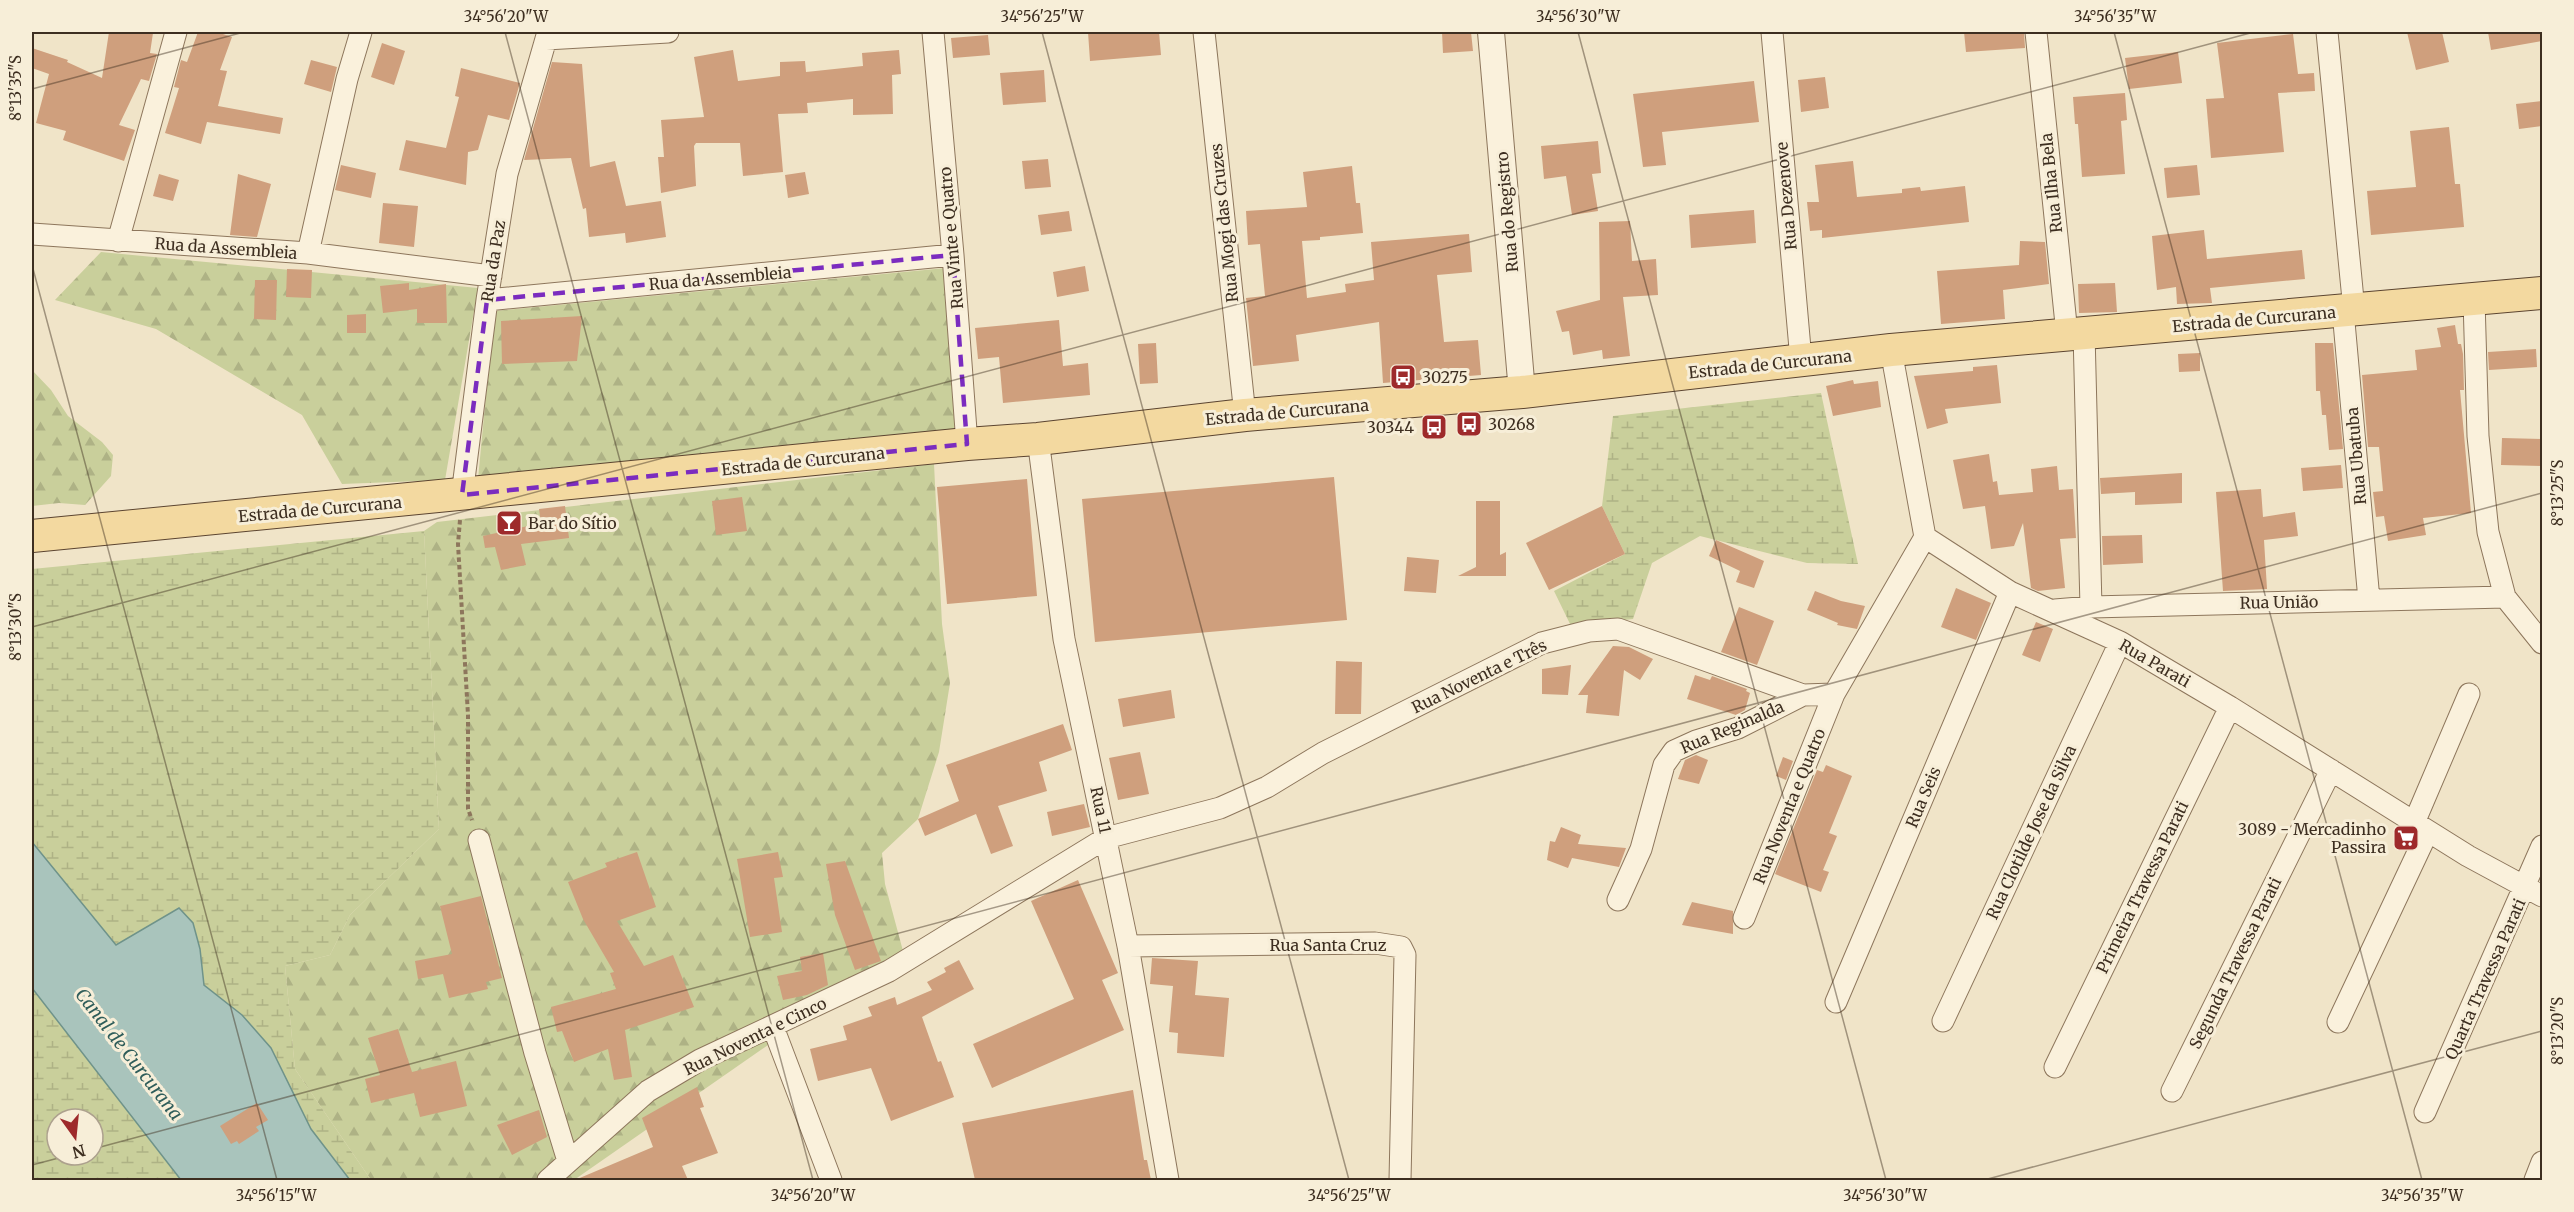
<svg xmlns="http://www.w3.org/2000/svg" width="2574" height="1212" viewBox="0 0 2574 1212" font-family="Merriweather,serif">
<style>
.forest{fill:url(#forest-firs)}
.wetland{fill:url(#wetland-marsh);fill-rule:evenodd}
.water{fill:#a9c4bc;stroke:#6f938a;stroke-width:1.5}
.building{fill:#cf9f7d}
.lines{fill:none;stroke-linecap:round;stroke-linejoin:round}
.minor-casing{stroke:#8d765c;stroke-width:23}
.tertiary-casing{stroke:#8d765c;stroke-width:28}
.primary-casing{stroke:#5b4430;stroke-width:34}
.path{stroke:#8d765c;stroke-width:4;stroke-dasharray:4.5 3;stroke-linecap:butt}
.minor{stroke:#faf1dc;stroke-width:21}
.tertiary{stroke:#faf1dc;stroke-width:26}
.primary{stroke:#f3d9a0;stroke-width:32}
.marked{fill:none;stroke:#7b2cbf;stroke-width:4.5;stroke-dasharray:12 8;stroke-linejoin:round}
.ticks{fill:none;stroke:#3d2e20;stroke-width:1.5;stroke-opacity:0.45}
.labels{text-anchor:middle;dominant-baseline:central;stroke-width:6;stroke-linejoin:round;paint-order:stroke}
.street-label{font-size:16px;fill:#3d2e20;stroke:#f7eed8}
.poi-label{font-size:16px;fill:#3d2e20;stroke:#f7eed8;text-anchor:start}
.water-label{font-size:18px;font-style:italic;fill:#2f5d5a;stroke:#f7eed8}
.neatline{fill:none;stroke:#3d2e20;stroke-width:2}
.ticks-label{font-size:15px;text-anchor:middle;fill:#3d2e20}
</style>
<defs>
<pattern id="forest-firs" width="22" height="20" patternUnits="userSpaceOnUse" patternTransform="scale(1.5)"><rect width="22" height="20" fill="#c9cf9b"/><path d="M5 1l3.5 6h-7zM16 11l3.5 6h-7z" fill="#aeb285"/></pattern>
<pattern id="wetland-marsh" width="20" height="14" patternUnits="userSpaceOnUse" patternTransform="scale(1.5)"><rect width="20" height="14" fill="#c9cf9b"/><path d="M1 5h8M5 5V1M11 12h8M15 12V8" fill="none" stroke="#aeb285"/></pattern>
</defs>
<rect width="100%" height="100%" fill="#f0e4c8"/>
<path class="forest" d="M101 252 478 288 445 480 342 484 302 415 156 329 55 300Z
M946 268 955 431 478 479 494 311Z
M32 370 51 390 68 416 102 442 113 455 111 476 85 505 59 503 32 506Z
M934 464 942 624 950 683 939 752 918 819 882 853 885 884 903 951 574 1180H371L295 1069 285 966 330 955 350 915 439 829 424 531 437 522Z"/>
<path class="wetland" d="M1821 393 1858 564 1807 563 1700 536 1652 563 1633 619 1571 626 1554 591 1625 554 1602 506 1613 416Z
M424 531 439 829 350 915 330 955 285 966 295 1069 371 1180H32V569ZM57 1119H93V1155H57Z"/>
<path class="water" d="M32 842 116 945 179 908 193 923 200 949 204 985 242 1015 271 1048 311 1129 350 1180H181L32 988Z"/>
<path class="building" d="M109 32 153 33 150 53 157 54 149 81 141 79 119 125 135 130 124 161 63 140 66 131 36 123 49 74 32 68V48L68 60 67 62 102 78Z
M198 32H217L232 37 220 70 227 71 218 106 283 118 280 134 207 122 201 144 165 133 179 88 174 87 181 60 187 62Z
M1088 32H1159L1161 55 1090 61Z
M1442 32H1471L1473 51 1443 53Z
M1964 32H2024L2025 48 1966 52Z
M2407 32H2442L2449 62 2416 70Z
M2488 32H2542V41L2491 50Z
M2293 34 2298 74 2314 73 2315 91 2278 93 2284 152 2211 158 2206 99 2224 98 2217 43Z
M988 35 990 55 953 58 951 38Z
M382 43 405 51 394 85 371 77Z
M733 50 738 81 780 76V62L805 61 806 72 863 66 862 53 899 50 901 74 892 75 893 114 853 115V99L807 103 808 113 778 114 783 172 743 176 740 143H696L694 146 696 186 661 193 658 157H664L661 120 704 117 694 57Z
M2178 52 2182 83 2129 89 2125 58Z
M311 60 337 67 331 92 304 84Z
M552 62 582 64 590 167 615 161 626 206 661 201 666 237 626 243 625 233 589 237 586 208 583 209 571 158 524 160Z
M461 68 520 83 509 120 488 115 478 150 468 152 466 185 399 170 406 140 446 148 459 97 455 96Z
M1044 70 1046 102 1003 105 1000 73Z
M1825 77 1829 108 1801 112 1798 80Z
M1754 81 1759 122 1662 132 1666 165 1643 167 1633 94Z
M2125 93 2127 120 2121 121 2125 174 2082 177 2078 124H2075L2073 97Z
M2542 101V126L2519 129 2516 104Z
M2449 127 2455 184H2460L2464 227 2371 235 2367 191 2416 187 2410 131Z
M1598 141 1601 173 1592 174 1598 211 1572 215 1566 176 1544 179 1541 146Z
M1048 159 1051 187 1025 189 1022 161Z
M1853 161 1857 197 1902 193V189L1920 187 1921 191 1965 186 1969 222 1822 238V230L1810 231 1807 202H1819L1815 165Z
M341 165 376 173 371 198 335 190Z
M2197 165 2200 195 2167 198 2164 168Z
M1352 166 1356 203H1360L1363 233 1320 237V240L1302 241 1307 298 1346 292 1345 284 1374 280 1371 242 1469 234 1472 272 1437 275 1444 342 1478 340 1481 375 1383 383 1379 322 1296 335 1299 361 1253 366 1246 298 1265 296 1260 244 1248 245 1246 211 1307 207 1303 172Z
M805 172 809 194 788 198 785 175Z
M159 174 179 180 173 201 153 196Z
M238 174 271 184 257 237 230 235Z
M383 203 418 206 414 247 379 243Z
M1754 210 1756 243 1691 248 1689 215Z
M1069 211 1072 231 1041 235 1038 215Z
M1630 221 1632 261 1656 259 1658 295 1623 297 1630 356 1603 359 1602 350 1573 355 1569 331 1562 332 1556 311 1600 300 1599 222Z
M2204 230 2207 259 2302 250 2305 279 2210 288 2212 303 2177 304 2176 287 2157 290 2152 236Z
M2020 241 2045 242 2049 284 2003 290 2005 319 1941 324 1937 271 2019 265Z
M1085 266 1089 291 1057 297 1053 272Z
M287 269 312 270 311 298 286 297Z
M255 280H277L276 320 254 319Z
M409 283V290L446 284 447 323H417V309L383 313 380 286Z
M2115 283 2117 312 2079 313 2078 284Z
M366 314V333H347V315Z
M582 316 577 361 502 364 501 321Z
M1059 320 1063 366 1088 363 1090 395 1003 403 999 357 978 359 975 328Z
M2455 325 2458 344H2461L2463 354 2464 390H2460L2471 513 2423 518 2426 535 2388 541 2384 516 2376 517 2373 492 2383 491 2379 447H2368L2362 375 2417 370 2415 350 2441 347 2437 328Z
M1156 343 1158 383 1140 384 1138 344Z
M2315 343H2333L2343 449 2329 450 2326 415H2322L2320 391H2316Z
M2536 349 2537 367 2489 370 2488 352Z
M2200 353V371L2179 372 2178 354Z
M1997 365 2001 403 1945 409 1948 423 1927 429 1914 376 1973 371V367Z
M1853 380 1854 384 1878 381 1881 407 1833 416 1826 386Z
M2502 438 2542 439V466L2501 465Z
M1989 454 1993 482 1997 481 1999 495 2033 492 2031 469 2057 466 2059 490 2073 489 2076 538 2060 539 2065 588 2038 591 2031 588 2023 523 2014 546 1991 549 1985 506 1963 509 1953 460Z
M2341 465 2343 488 2303 491 2301 468Z
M2182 473V503L2135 505V492L2101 494 2100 478Z
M1334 477 1347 620 1095 642 1082 499Z
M1027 479 1037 596 947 604 937 487Z
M2261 489 2263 517 2295 512 2298 536 2264 540 2267 589 2223 591 2216 492Z
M742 497 747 531 716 535 712 501Z
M1476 501H1500V555L1506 552V576H1458L1476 567Z
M565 506 569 538 521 544 526 565 501 570 495 547 485 548 483 536 541 523 539 509Z
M1602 506 1625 554 1549 590 1526 543Z
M2142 535 2143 563 2103 565 2102 536Z
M1716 540 1764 561 1754 588 1736 582 1740 571 1709 556Z
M1407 557 1439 560 1436 593 1404 591Z
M1956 588 1991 603 1976 640 1941 627Z
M1815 591 1841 601 1865 606 1857 629 1837 625 1838 623 1807 610Z
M1739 607 1774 621 1757 665 1721 652Z
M2036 622 2053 629 2040 662 2022 655Z
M1613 646 1629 647 1653 659 1640 680 1624 670 1619 716 1586 713 1588 695H1578Z
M1336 661 1362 662 1361 714H1335Z
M1571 665 1568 695 1542 694V669Z
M1695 675 1710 680 1712 676 1747 689 1746 691 1750 693 1745 710 1736 715 1687 699Z
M1171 690 1175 718 1123 727 1118 699Z
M1063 724 1072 750 1039 762 1047 791 998 806 1013 846 991 854 976 814 925 836 918 819 959 801 946 765Z
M1140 752 1149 794 1118 800 1109 758Z
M1696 755 1708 760 1699 784 1678 779 1685 760Z
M1783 757 1793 761 1786 780 1776 776Z
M1826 765 1852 776 1829 833 1837 836 1823 870 1829 872 1821 892 1775 874 1817 770 1823 772Z
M1084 804 1090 827 1052 836 1047 812Z
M1561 827 1581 835 1578 844 1626 848 1619 867 1572 858 1568 868 1547 860 1550 841 1555 842Z
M637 852 656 907 617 921 644 966 673 955 694 1007 625 1030 632 1077 614 1080 608 1049 574 1062 562 1031 557 1032 551 1007 616 989 610 973 614 972 583 919 568 882 607 867 605 863Z
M778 852 783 877 774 878 782 932 750 937 737 859Z
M845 861 881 961 855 970 835 915 826 864Z
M1078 880 1118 973 1102 980 1124 1030 992 1088 973 1044 1074 999 1031 901Z
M481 896 502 978 486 982 488 989 449 998 443 974 418 979 415 961 452 954 440 906Z
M1692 902 1733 911V934L1682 925Z
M823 953 828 985 807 995 783 1000 777 976 802 971 800 957Z
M1152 958 1198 961 1195 995 1229 998 1224 1057 1177 1053 1178 1033 1169 1032 1173 986 1150 984Z
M959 960 974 989 922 1017 938 1062 941 1061 954 1097 891 1121 871 1068 818 1081 810 1049 847 1040 843 1026 872 1016 868 1007 895 997 897 1005 932 990 927 982 946 972 944 968Z
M398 1029 412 1072 456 1061 467 1106 420 1117 414 1093 371 1103 365 1079 380 1075 368 1038Z
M697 1087 704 1107 700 1108 718 1153 682 1166 688 1180H575L653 1147 642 1118Z
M1133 1090 1144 1160H1147L1151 1180H975L962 1123Z
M257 1103 268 1120 256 1127 259 1131 239 1144 237 1141 231 1144 220 1126Z
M539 1110 547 1137 512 1155 497 1125Z"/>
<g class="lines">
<g class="minor-casing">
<path id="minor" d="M933 32 953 255 967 444
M1204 32 1245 415
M1772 32 1801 360
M2036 32 2067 334
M2327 32 2354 310
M546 39 668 32
M32 234 308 253 491 276
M118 241 176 32
M308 253 347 79 361 32
M487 300 953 255
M2474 300 2478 436 2488 532 2505 597 2542 643
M2343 311 2369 600
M2084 333 2091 607
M1891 350 1925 537 2010 592 2120 642 2230 707 2468 856 2542 896
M1038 439 1064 639 1128 946 1168 1180
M462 495 487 300 507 174 548 32
M2055 610 2091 607 2505 597
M2414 823 2469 694
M479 840 535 1053 568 1161
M1618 900 1641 849 1664 765 1674 751 1696 741 1738 728 1803 695
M1744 918 1834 694
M1128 946 1375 943 1401 947 1405 955 1400 1180
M1836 1002 2010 592
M1943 1021 2120 642
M2338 1022 2428 831
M773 1027 831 1180
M2055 1067 2230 707
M2172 1091 2331 770
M2425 1112 2542 846
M548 1180 648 1091 700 1060 889 971 1106 838 1220 808 1267 787 1323 753 1542 643 1589 631 1618 629 1803 695 1834 694 1925 537
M2535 1180 2542 1162"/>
</g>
<g class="tertiary-casing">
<path id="tertiary" d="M1491 32 1522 392"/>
</g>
<g class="primary-casing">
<path id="primary" d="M32 536 967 444 1038 439 1245 415 1522 392 1891 350 2542 293"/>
</g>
<path class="path" d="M460 520 458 544 468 715V809L472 820"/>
<use href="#minor" class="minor"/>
<use href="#tertiary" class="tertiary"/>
<use href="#primary" class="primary"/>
</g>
<path class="marked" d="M953 255 967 444 462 495 487 300Z"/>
<path class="ticks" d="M505 32 813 1180M1042 32 1349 1180M1578 32 1886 1180M2114 32 2422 1180M32 89 244 32M32 265 277 1180M32 627 2254 32M93 1149 2542 493M32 1165 70 1155M1984 1180 2542 1031"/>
<defs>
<g id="bus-square" transform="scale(1.35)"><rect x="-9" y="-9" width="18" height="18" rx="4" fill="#9e2a2b" stroke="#f7eed8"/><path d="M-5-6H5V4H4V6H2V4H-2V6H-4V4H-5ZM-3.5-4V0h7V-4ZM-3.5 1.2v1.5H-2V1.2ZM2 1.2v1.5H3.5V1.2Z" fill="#fff"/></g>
<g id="bar-square" transform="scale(1.35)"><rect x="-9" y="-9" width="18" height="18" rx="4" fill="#9e2a2b" stroke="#f7eed8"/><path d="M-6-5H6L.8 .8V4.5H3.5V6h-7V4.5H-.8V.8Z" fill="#fff"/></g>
<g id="supermarket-square" transform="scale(1.35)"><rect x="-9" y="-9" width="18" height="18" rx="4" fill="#9e2a2b" stroke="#f7eed8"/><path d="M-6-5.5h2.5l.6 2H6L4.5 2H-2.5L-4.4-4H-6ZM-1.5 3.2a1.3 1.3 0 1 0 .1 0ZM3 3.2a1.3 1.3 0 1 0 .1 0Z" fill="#fff"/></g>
</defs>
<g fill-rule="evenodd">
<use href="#bus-square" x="1403" y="377"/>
<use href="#bus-square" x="1469" y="424"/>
<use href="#bus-square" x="1434" y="427"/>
<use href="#bar-square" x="509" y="523"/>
<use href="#supermarket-square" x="2406" y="838"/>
</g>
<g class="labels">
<g class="street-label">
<text transform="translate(2051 183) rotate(-96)">Rua Ilha Bela</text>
<text transform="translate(1786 196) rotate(-95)">Rua Dezenove</text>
<text transform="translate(1507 212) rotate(-95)">Rua do Registro</text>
<text transform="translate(1224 223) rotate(-96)">Rua Mogi das Cruzes</text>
<text transform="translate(951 238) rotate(-95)">Rua Vinte e Quatro</text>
<text transform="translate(226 248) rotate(4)">Rua da Assembleia</text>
<text transform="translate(493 261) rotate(-81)">Rua da Paz</text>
<text transform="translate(720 278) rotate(-5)">Rua da Assembleia</text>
<text transform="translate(2254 319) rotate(-5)">Estrada de Curcurana</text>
<text transform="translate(1770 364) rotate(-6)">Estrada de Curcurana</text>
<text transform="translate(1287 412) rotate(-5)">Estrada de Curcurana</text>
<text transform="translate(2356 456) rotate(-95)">Rua Ubatuba</text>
<text transform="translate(803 461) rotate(-6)">Estrada de Curcurana</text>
<text transform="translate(320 509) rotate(-5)">Estrada de Curcurana</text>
<text transform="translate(2279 602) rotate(-1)">Rua União</text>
<text transform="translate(2155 663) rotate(30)">Rua Parati</text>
<text transform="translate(1479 676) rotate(-26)">Rua Noventa e Três</text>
<text transform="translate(1732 727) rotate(-23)">Rua Reginalda</text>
<text transform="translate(1923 797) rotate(-67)">Rua Seis</text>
<text transform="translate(1789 806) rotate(-68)">Rua Noventa e Quatro</text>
<text transform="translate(1101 810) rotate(78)">Rua 11</text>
<text transform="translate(2031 832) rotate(-65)">Rua Clotilde Jose da Silva</text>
<text transform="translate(2142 887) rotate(-64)">Primeira Travessa Parati</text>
<text x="1328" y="945">Rua Santa Cruz</text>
<text transform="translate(2235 963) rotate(-64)">Segunda Travessa Parati</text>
<text transform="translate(2485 979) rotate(-66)">Quarta Travessa Parati</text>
<text transform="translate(755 1036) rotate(-26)">Rua Noventa e Cinco</text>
</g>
<g class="poi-label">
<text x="1422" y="377">30275</text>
<text x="1488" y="424">30268</text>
<text x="1414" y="427" text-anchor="end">30344</text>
<text x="528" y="523">Bar do Sítio</text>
<text x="2386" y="829" text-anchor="end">3089 - Mercadinho<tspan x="2386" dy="18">Passira</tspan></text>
</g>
<g class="water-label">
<text transform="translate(129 1054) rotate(52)">Canal de Curcurana</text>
</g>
</g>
<rect width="2574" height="1212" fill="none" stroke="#f7eed8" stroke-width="66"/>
<g transform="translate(75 1137) rotate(165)"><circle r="28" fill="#f7eed8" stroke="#ada18e" stroke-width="1.5"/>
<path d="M0-4.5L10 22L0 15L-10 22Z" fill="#9e2a2b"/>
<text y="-9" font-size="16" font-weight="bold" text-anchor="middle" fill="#3d2e20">N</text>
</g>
<rect x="33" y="33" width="2508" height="1146" class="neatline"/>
<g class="ticks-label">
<text x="506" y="22">34°56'20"W</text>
<text x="1042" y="22">34°56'25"W</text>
<text x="1578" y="22">34°56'30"W</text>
<text x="2115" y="22">34°56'35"W</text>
<text transform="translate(16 88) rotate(-90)" y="5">8°13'35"S</text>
<text transform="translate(2558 493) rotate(-90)" y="5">8°13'25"S</text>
<text transform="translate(16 627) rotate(-90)" y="5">8°13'30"S</text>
<text transform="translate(2558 1031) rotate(-90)" y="5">8°13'20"S</text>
<text x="276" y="1201">34°56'15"W</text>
<text x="813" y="1201">34°56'20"W</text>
<text x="1349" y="1201">34°56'25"W</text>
<text x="1885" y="1201">34°56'30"W</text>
<text x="2422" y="1201">34°56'35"W</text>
</g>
</svg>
